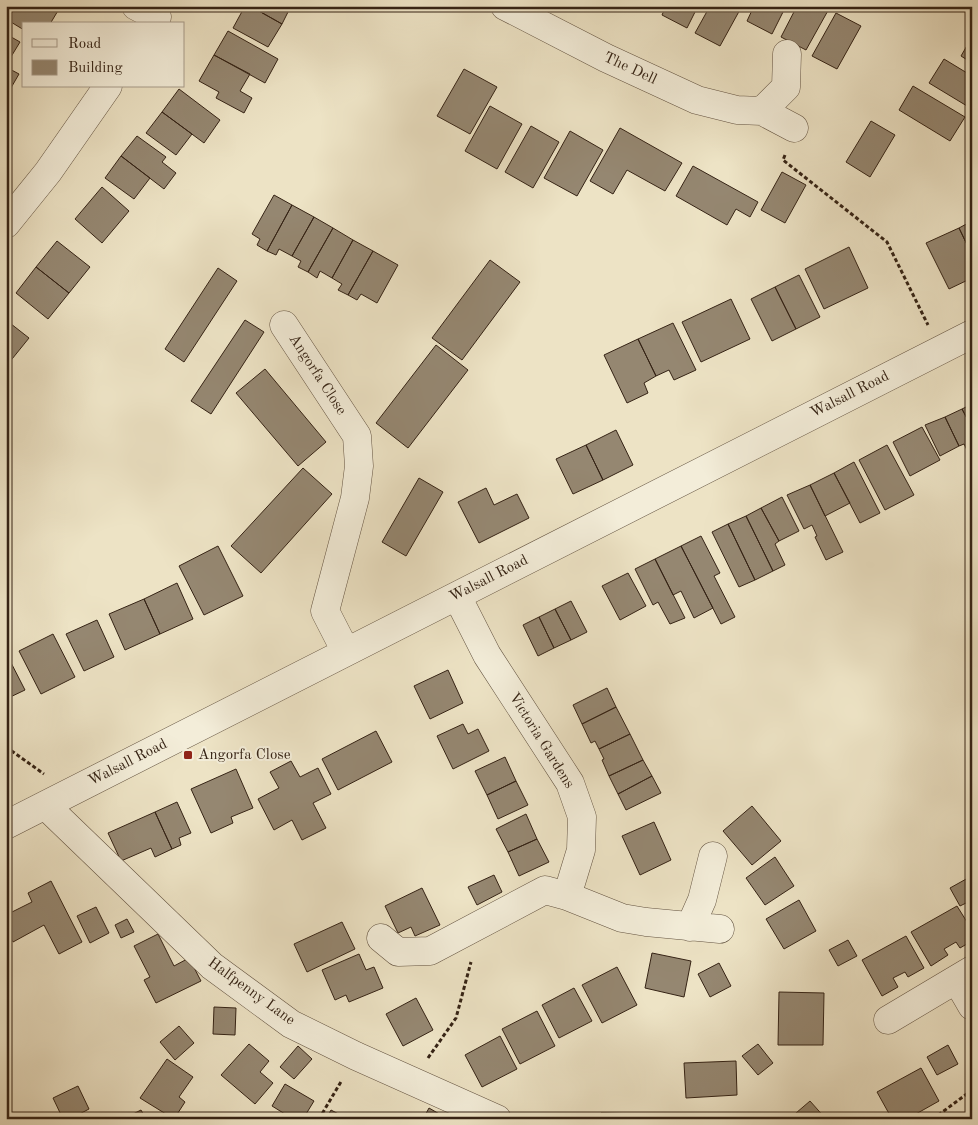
<svg xmlns="http://www.w3.org/2000/svg" width="978" height="1125" viewBox="0 0 978 1125" font-family="'Old Standard TT',serif">
<style>
.building{fill:#958771;stroke:#352315}
.lines{fill:none;stroke-linecap:round;stroke-linejoin:round}
.minor-casing{stroke:#635341;stroke-width:29}
.path{stroke:#352315;stroke-width:3;stroke-dasharray:4 2.5;stroke-linecap:butt}
.minor{stroke:#f3edd9;stroke-width:28}
.poi-dot{fill:#8f2418;stroke:#f3edd9;stroke-width:2}
.labels{text-anchor:middle;dominant-baseline:central;stroke-width:4;stroke-linejoin:round;paint-order:stroke}
.street-label{font-size:15px;fill:#352315;stroke:#f3edd9}
.poi-label{font-size:15px;fill:#352315;stroke:#f3edd9;text-anchor:start}
</style>
<rect width="100%" height="100%" fill="#ede3c5"/>
<filter id="stains"><feTurbulence type="fractalNoise" baseFrequency=".004" numOctaves="4"/><feColorMatrix values="0 0 0 0 .2 0 0 0 0 .09 0 0 0 0 .02 0 0 0 .5 -.17"/></filter>
<radialGradient id="worn" r=".72"><stop offset=".6" stop-color="#630" stop-opacity="0"/><stop offset="1" stop-color="#630" stop-opacity=".3"/></radialGradient>
<path class="building" d="M11 6H54L59 9 50 24H24V30L6 19V15Z
M245 6H250L282 24 268 47 233 28Z
M250 6H291L282 24Z
M666 6H698L687 28 662 15Z
M710 6H742L720 46 695 33Z
M754 6H786L772 34 747 21Z
M797 6 830 7 806 50 781 37Z
M836 13 861 26 837 69 812 56Z
M228 31 278 59 265 83 214 55Z
M6 34 20 42 6 65Z
M972 37V63L961 56Z
M214 55 250 74 240 91 252 98 244 113 216 98 219 92 199 81Z
M944 59 972 76V109L929 83Z
M6 67 19 74 8 93 6 91Z
M464 69 497 87 470 134 437 116Z
M913 86 965 117 950 141 899 110Z
M179 89 220 120 204 143 162 112Z
M490 106 522 124 497 169 465 151Z
M162 112 192 134 176 155 146 133Z
M871 121 895 135 870 177 846 162Z
M531 126 559 142 533 188 505 172Z
M620 128 682 163 665 191 627 170 613 194 590 181Z
M570 131 603 150 577 196 544 178Z
M137 136 166 157 162 162 176 173 164 189 121 156Z
M121 156 150 178 134 199 105 178Z
M693 166 758 202 750 217 736 209 727 225 676 196Z
M782 172 806 185 785 223 761 210Z
M102 187 129 211 102 243 75 219Z
M274 195 292 205 267 251 257 245 260 239 252 234Z
M292 205 314 217 292 256 279 249 276 255 267 251Z
M314 217 333 228 308 272 298 267 301 261 292 256Z
M972 221V255L959 228Z
M333 228 353 240 332 278 320 271 317 278 308 272Z
M959 228 972 255V278L949 289 926 243Z
M353 240 373 251 348 295 338 290 342 284 332 278Z
M57 241 90 267 69 293 36 267Z
M849 247 868 288 824 309 805 269Z
M373 251 398 265 377 303 361 294 357 300 348 295Z
M490 260 520 282 462 360 432 338Z
M36 267 69 293 48 319 16 293Z
M218 268 237 281 184 362 165 349Z
M799 275 820 317 796 329 775 287Z
M775 287 796 329 772 341 751 299Z
M731 299 750 339 701 362 682 322Z
M6 320 29 338 8 364 6 363Z
M245 320 264 332 211 414 191 401Z
M673 323 696 370 674 380 669 370 656 376 638 339Z
M638 339 656 376 644 383 648 393 627 403 604 355Z
M436 345 468 370 408 448 376 423Z
M265 369 326 442 298 466 236 393Z
M972 404V428L962 409Z
M962 409 972 428V460L964 444 959 446 945 417Z
M945 417 959 446 940 456 925 425Z
M922 427 940 460 910 476 893 442Z
M616 430 633 465 603 480 586 445Z
M586 445 603 480 573 494 556 459Z
M887 445 914 495 885 510 859 460Z
M854 462 880 513 860 523 834 473Z
M303 468 332 494 261 573 231 546Z
M834 473 850 503 825 516 810 485Z
M419 478 443 492 406 556 382 542Z
M810 485 843 552 826 560 815 537 817 536 812 525 804 529 787 495Z
M486 488 494 505 517 494 529 518 479 543 458 502Z
M782 497 799 531 779 541 761 508Z
M761 508 779 541 775 544 785 565 773 571 746 516Z
M746 516 773 571 755 580 728 524Z
M728 524 755 580 739 587 712 532Z
M701 536 720 573 714 576 735 617 721 624 681 546Z
M218 546 243 596 204 615 179 566Z
M681 546 713 608 694 618 681 591 673 595 655 559Z
M655 559 685 618 670 624 658 602 653 605 635 569Z
M628 573 646 606 620 620 602 586Z
M177 583 193 619 160 634 144 599Z
M144 599 160 634 125 650 109 614Z
M571 601 587 632 571 640 555 609Z
M555 609 571 640 554 648 539 617Z
M539 617 554 648 538 656 523 625Z
M97 620 114 657 84 671 66 634Z
M53 634 75 677 41 694 19 651Z
M6 653 25 690 6 699Z
M448 670 463 703 430 719 414 686Z
M607 688 616 707 582 724 573 705Z
M616 707 630 734 599 749 595 741 591 743 582 724Z
M463 724 468 734 478 729 489 751 453 769 437 736Z
M376 731 392 762 338 790 322 759Z
M630 734 643 760 609 776 602 760 604 759 599 749Z
M505 757 516 781 487 795 475 771Z
M643 760 652 776 618 794 609 776Z
M291 761 300 777 318 768 331 794 313 803 326 828 302 840 292 820 274 830 258 799 279 788 270 772Z
M236 769 253 808 231 817 233 823 211 833 191 789Z
M652 776 661 793 626 810 618 794Z
M516 781 528 805 498 819 487 795Z
M177 802 191 833 179 838 181 845 172 849 155 812Z
M752 806 781 841 752 865 723 831Z
M155 812 172 849 155 857 151 848 121 861 108 833Z
M526 814 537 839 508 852 496 829Z
M654 822 671 860 640 875 622 836Z
M537 839 549 862 519 876 508 852Z
M775 857 794 886 765 905 746 878Z
M494 875 502 892 477 905 468 887Z
M968 878 972 885V900L960 906 950 888Z
M51 881 82 942 59 954 44 925 13 942 6 929V915L32 902 28 893Z
M422 888 440 925 415 936 411 927 398 933 385 906Z
M799 900 816 931 784 949 766 919Z
M957 906 972 930V941L960 948 956 942 944 949 948 955 931 966 911 932Z
M96 907 109 933 90 943 77 916Z
M127 919 134 932 121 938 115 925Z
M342 922 355 949 307 972 294 944Z
M158 934 174 966 189 958 201 981 156 1003 144 980 150 977 134 946Z
M906 936 924 968 908 977 905 972 893 978 898 987 882 996 862 960Z
M848 940 857 956 838 966 829 950Z
M652 953 691 961 684 997 645 988Z
M359 954 366 970 374 967 383 988 349 1002 346 995 335 1000 322 970Z
M719 963 731 986 710 997 698 974Z
M617 967 637 1005 602 1023 582 985Z
M574 988 592 1021 559 1038 542 1005Z
M779 992 824 993 823 1045H778Z
M416 998 433 1030 403 1046 386 1014Z
M214 1007 236 1008 235 1035 213 1034Z
M537 1011 555 1046 520 1064 502 1029Z
M179 1026 194 1043 175 1060 160 1042Z
M500 1036 517 1069 482 1087 465 1055Z
M249 1044 269 1061 260 1072 273 1083 255 1104 221 1075Z
M758 1044 773 1063 758 1075 742 1056Z
M948 1045 958 1064 937 1075 927 1057Z
M298 1046 312 1059 294 1079 280 1067Z
M167 1059 193 1077 179 1097 185 1102 174 1119 140 1098Z
M736 1061 737 1095 686 1098 684 1063Z
M921 1068 939 1101 907 1119H892L877 1092Z
M285 1084 314 1101 303 1119H293L272 1106Z
M78 1086 89 1109 70 1119H63L53 1098Z
M810 1101 826 1119H789Z
M429 1108 448 1119H423Z
M141 1110 146 1119H123Z
M331 1110 348 1119H326Z
M601 1113 643 1114V1119H601Z"/>
<g class="lines">
<g class="minor-casing">
<path id="minor" d="M136 6 157 17
M505 6 606 58 697 100 737 110 762 111 786 87 787 54
M762 111 794 128
M6 224 48 172 108 86
M284 325 357 436 359 466 355 498 325 611 346 652
M46 806 212 966 291 1024 356 1056 497 1119
M6 825 972 334
M567 896 622 918 646 922 720 929
M690 927 702 900 713 856
M381 938 398 952 430 951 545 890 567 896 581 850 582 817 570 783 487 655 457 596
M957 980 972 1006
M888 1020 972 970"/>
</g>
<path class="path" d="M785 155 783 160 887 242 928 325
M6 747 44 774
M428 1058 456 1018 471 962
M319 1119 342 1080
M933 1119 972 1090"/>
<use href="#minor" class="minor"/>
</g>
<rect class="poi-dot" x="183" y="750" width="10" height="10" rx="2.5"/>
<g class="labels">
<g class="street-label">
<text transform="translate(630 69) rotate(25)">The Dell</text>
<text transform="translate(317 375) rotate(57)">Angorfa Close</text>
<text transform="translate(850 395) rotate(-27)">Walsall Road</text>
<text transform="translate(489 579) rotate(-27)">Walsall Road</text>
<text transform="translate(541 741) rotate(58)">Victoria Gardens</text>
<text transform="translate(128 763) rotate(-27)">Walsall Road</text>
<text transform="translate(251 992) rotate(36)">Halfpenny Lane</text>
</g>
<g class="poi-label">
<text x="198" y="755">Angorfa Close</text>
</g>
</g>
<rect width="978" height="1125" fill="none" stroke="#ede3c5" stroke-width="25"/>
<rect x="8" y="8" width="963" height="1110" fill="none" stroke="#352315" stroke-width="2.5"/>
<rect x="12" y="12" width="953" height="1100" fill="none" stroke="#352315"/>
<rect x="22" y="22" width="162" height="65" fill="#f3edd9" stroke="#a79c8b"/>
<rect x="32" y="39" width="25" height="8" fill="#f3edd9" stroke="#a79c8b"/>
<text x="68" y="48" font-size="15" fill="#352315">Road</text>
<rect x="32" y="60" width="25" height="15" fill="#958771" stroke="#a79c8b"/>
<text x="68" y="72" font-size="15" fill="#352315">Building</text>
<rect width="100%" height="100%" filter="url(#stains)"/>
<rect width="100%" height="100%" fill="url(#worn)"/>
</svg>
